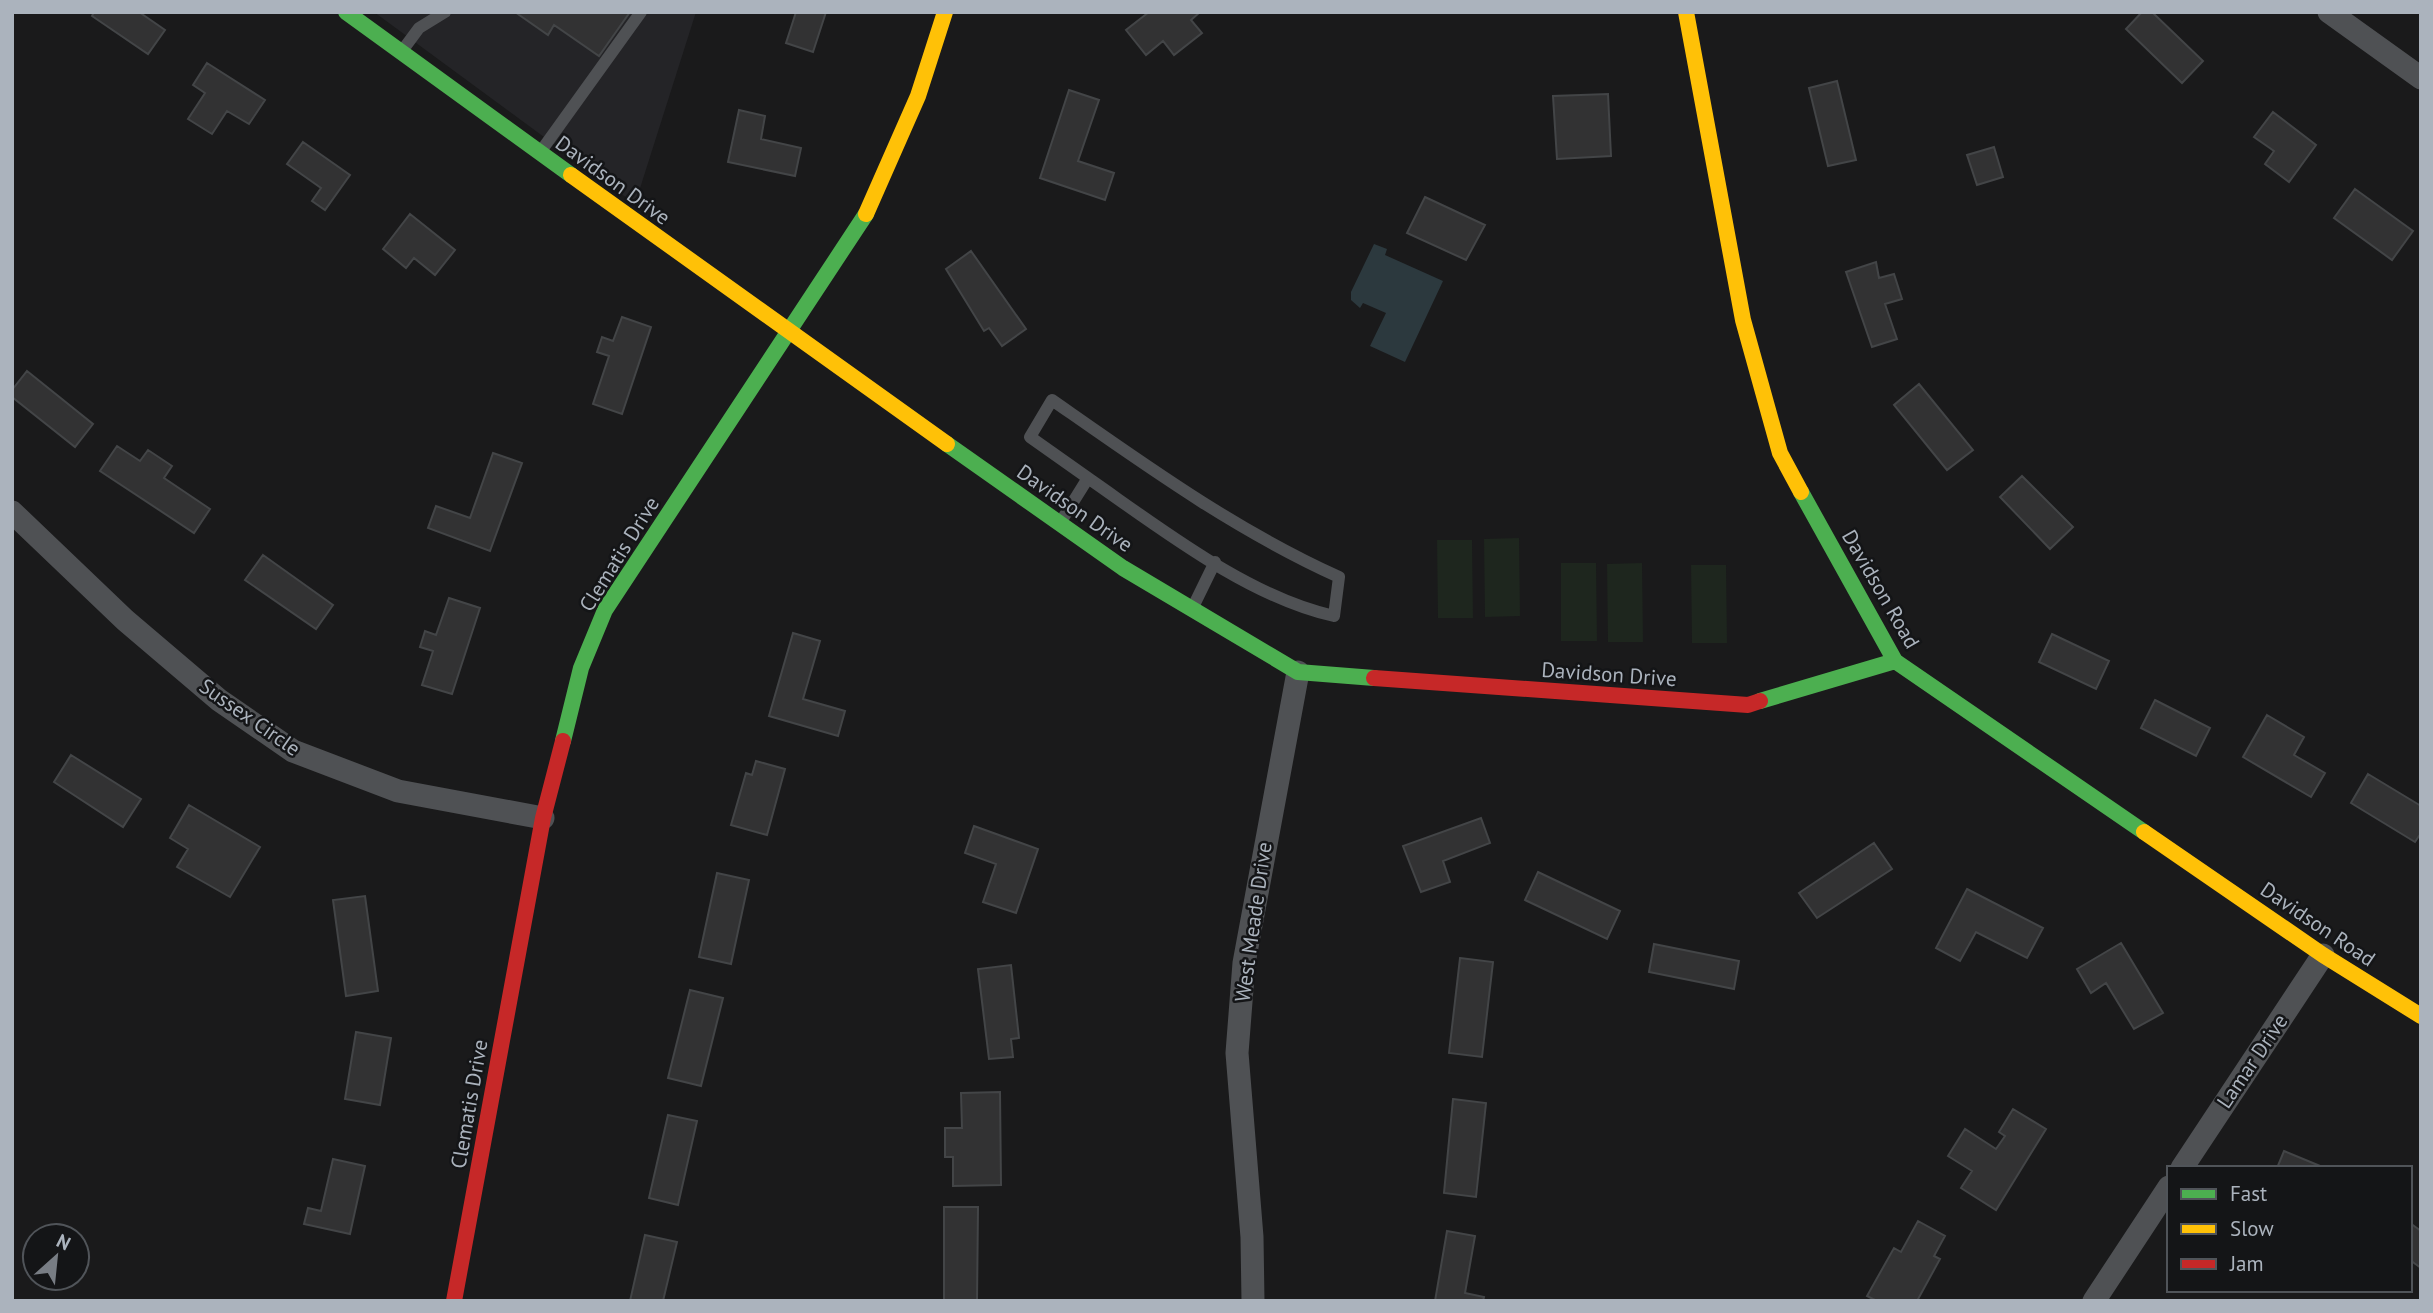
<svg xmlns="http://www.w3.org/2000/svg" width="2433" height="1313" viewBox="0 0 2433 1313" font-family="'PT Sans',sans-serif">
<style>
.built{fill:#242427}
.green{fill:#1e261e}
.water{fill:#2c393e}
.building{fill:#323233;stroke:#434547;stroke-width:2}
.lines{fill:none;stroke-linecap:round;stroke-linejoin:round}
.lane{stroke:#4f5154;stroke-width:12}
.street{stroke:#4f5154;stroke-width:23}
.fast{stroke:#4caf50;stroke-width:16}
.slow{stroke:#ffc107;stroke-width:16}
.jam{stroke:#c62828;stroke-width:16}
.labels{text-anchor:middle;dominant-baseline:central;stroke-width:5;stroke-linejoin:round;paint-order:stroke}
.street-label{font-size:21px;fill:#abb3bd;stroke:#141517}
</style>
<rect width="100%" height="100%" fill="#1a1a1b"/>
<path class="built" d="M374 12H696L635 204Z"/>
<path class="green" d="M1519 538 1520 616 1485 617 1484 539Z
M1437 540H1472L1473 618H1438Z
M1561 563H1596L1597 641H1561Z
M1642 563 1643 642H1608L1607 564Z
M1691 565H1726L1727 643H1692Z"/>
<path class="water" d="M1374 244 1387 249 1385 255 1443 281 1405 362 1370 346 1386 313 1363 303 1360 308 1351 300V292Z"/>
<path class="building" d="M94 12H139L165 30 148 54 92 16Z
M515 12H630L599 56 554 25 548 35Z
M796 12H826L813 52 786 43Z
M1149 12H1200L1191 20 1202 33 1174 55 1163 41 1146 55 1126 30Z
M2142 12H2152L2203 61 2182 83 2126 29Z
M207 63 265 100 249 124 227 111 212 134 188 119 205 93 193 85Z
M1837 81 1856 160 1828 166 1809 88Z
M1069 90 1099 100 1078 161 1114 173 1105 200 1040 178Z
M1608 94 1611 156 1557 159 1553 96Z
M739 110 765 116 761 139 801 148 795 176 728 162Z
M2273 112 2316 145 2289 182 2265 164 2274 151 2254 137Z
M303 142 350 175 325 210 312 201 321 188 287 164Z
M1994 147 2003 177 1977 185 1967 155Z
M2355 189 2413 231 2392 260 2334 218Z
M1425 197 1485 225 1466 260 1407 233Z
M410 214 455 250 435 275 414 258 406 268 383 249Z
M971 251 1026 329 1002 346 989 328 984 331 946 269Z
M1876 262 1879 278 1894 274 1902 299 1885 304 1897 339 1872 347 1846 272Z
M622 317 651 327 622 414 593 404 609 356 597 352 602 337 613 341Z
M27 371 93 424 75 447 12 397V390Z
M1919 384 1973 450 1947 470 1894 405Z
M117 446 140 461 148 450 172 466 164 478 210 509 194 533 100 471Z
M493 453 522 463 490 551 428 528 436 506 470 518Z
M2022 476 2073 527 2050 549 2000 497Z
M263 555 333 605 316 629 245 580Z
M449 598 480 608 452 694 422 685 433 651 420 647 425 631 436 635Z
M793 633 820 641 803 699 845 711 838 736 769 716Z
M2052 634 2109 661 2096 689 2039 662Z
M2155 700 2210 728 2196 756 2141 728Z
M2267 715 2304 737 2294 755 2325 773 2311 797 2243 757Z
M71 755 141 799 123 827 54 782Z
M756 761 785 769 767 835 731 825 746 773 752 775Z
M2368 774 2421 806V833L2415 842 2351 803Z
M189 805 260 847 230 897 177 867 188 849 170 838Z
M1481 818 1490 843 1443 861 1450 882 1421 892 1403 846Z
M974 826 1038 849 1016 913 983 902 996 864 965 853Z
M1874 843 1892 869 1817 918 1799 893Z
M1538 872 1620 911 1607 939 1525 900Z
M717 873 749 880 731 964 699 957Z
M1967 889 2043 928 2027 958 1976 932 1960 961 1936 948Z
M365 896 378 991 346 996 333 900Z
M2121 943 2163 1013 2134 1029 2106 983 2091 993 2077 969Z
M1654 944 1739 961 1734 989 1649 972Z
M1460 958 1493 962 1482 1057 1449 1053Z
M1011 965 1019 1038 1011 1039 1013 1057 989 1059 978 969Z
M690 990 723 998 701 1086 668 1078Z
M356 1032 391 1038 380 1105 345 1099Z
M1000 1092 1001 1185 953 1186V1157H945V1128H962L961 1093Z
M1453 1099 1486 1103 1476 1197 1444 1193Z
M2013 1109 2046 1129 1996 1210 1961 1188 1972 1171 1948 1156 1965 1129 1996 1149 2005 1136 1999 1132Z
M668 1115 697 1121 678 1205 649 1198Z
M2284 1151 2325 1168H2277Z
M333 1159 365 1166 350 1234 304 1224 308 1208 321 1211Z
M944 1207H978L977 1301H944Z
M1918 1221 1945 1236 1934 1256 1940 1259 1917 1301H1877L1867 1296 1894 1248 1901 1252Z
M2410 1223 2421 1231V1268L2410 1260Z
M1447 1231 1475 1236 1465 1293 1484 1297 1483 1301H1435Z
M645 1235 677 1242 663 1301H630Z"/>
<g class="lines">
<path class="lane" d="M402 51 419 28 445 12
M541 151 641 12
M1060 523 1088 478 1030 437 1052 400C1145 465 1235 530 1339 577L1334 616C1248 597 1160 528 1088 478
M1192 609 1215 562"/>
<path class="street" d="M2329 12 2421 78
M12 512 125 620 219 700 293 751 398 791 543 818
M2182 1168 2323 955
M1253 1301 1252 1237 1237 1053 1244 963 1298 672
M2094 1301 2169 1187"/>
<path class="fast" d="M346 12 571 175
M947 444 1123 568 1298 672 1374 678
M1801 492 1895 661 2144 832
M1760 701 1895 661
M563 741 581 668 605 610 866 214"/>
<path class="slow" d="M1686 12 1743 320 1780 453 1801 492
M571 175 947 444
M866 214 918 96 945 12
M2144 832 2323 955 2421 1016"/>
<path class="jam" d="M1374 678 1748 705 1760 701
M454 1301 543 818 563 741"/>
</g>
<g class="labels">
<g class="street-label">
<text transform="translate(613 180) rotate(36)">Davidson Drive</text>
<text transform="translate(1075 508) rotate(35)">Davidson Drive</text>
<text transform="translate(619 554) rotate(-58)">Clematis Drive</text>
<text transform="translate(1881 589) rotate(60)">Davidson Road</text>
<text transform="translate(1609 674) rotate(4)">Davidson Drive</text>
<text transform="translate(250 717) rotate(35)">Sussex Circle</text>
<text transform="translate(1253 922) rotate(-82)">West Meade Drive</text>
<text transform="translate(2318 924) rotate(34)">Davidson Road</text>
<text transform="translate(2252 1061) rotate(-56)">Lamar Drive</text>
<text transform="translate(469 1104) rotate(-80)">Clematis Drive</text>
</g>
</g>
<rect width="2433" height="1313" fill="none" stroke="#abb3bd" stroke-width="28"/>
<rect x="2167" y="1166" width="245" height="126" fill="#141517" stroke="#505459" stroke-width="2"/>
<rect x="2181" y="1189" width="35" height="10" fill="#4caf50" stroke="#505459" stroke-width="2"/>
<text x="2230" y="1201" font-size="21" fill="#abb3bd">Fast</text>
<rect x="2181" y="1224" width="35" height="10" fill="#ffc107" stroke="#505459" stroke-width="2"/>
<text x="2230" y="1236" font-size="21" fill="#abb3bd">Slow</text>
<rect x="2181" y="1259" width="35" height="10" fill="#c62828" stroke="#505459" stroke-width="2"/>
<text x="2230" y="1271" font-size="21" fill="#abb3bd">Jam</text>
<g transform="translate(56 1257) rotate(27)"><circle r="33" fill="#141517" stroke="#505459" stroke-width="2"/>
<path d="M0-5L12 26L0 18L-12 26Z" fill="#787d84"/>
<text y="-10" font-size="19" font-weight="bold" text-anchor="middle" fill="#abb3bd">N</text>
</g>
</svg>
